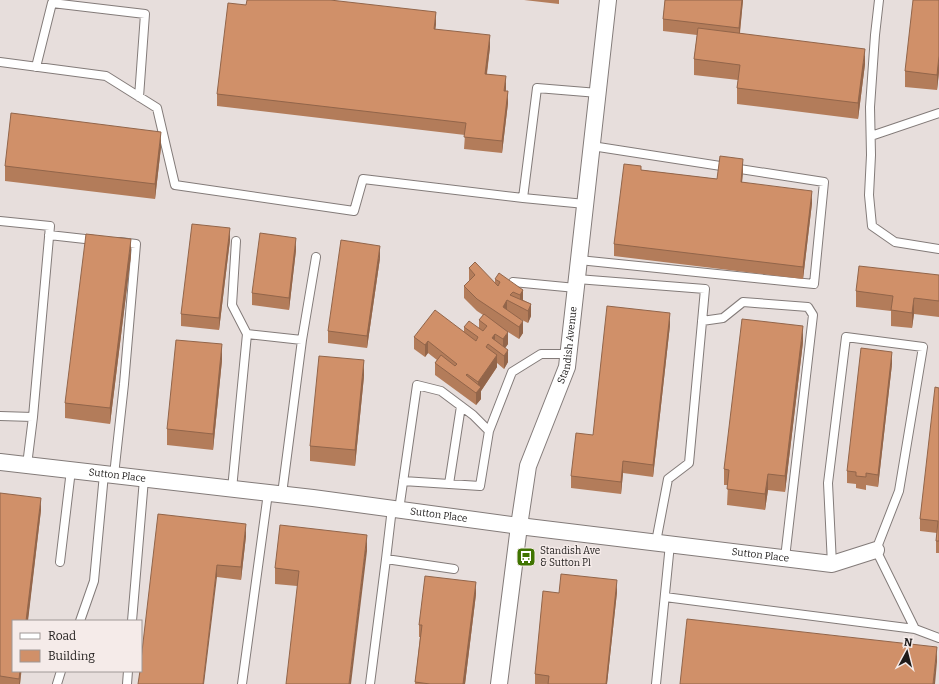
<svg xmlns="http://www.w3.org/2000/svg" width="939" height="684" viewBox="0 0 939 684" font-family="Bitter,serif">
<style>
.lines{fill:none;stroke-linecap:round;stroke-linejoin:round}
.service-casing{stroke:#837b79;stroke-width:10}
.minor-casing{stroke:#837b79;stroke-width:18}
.service{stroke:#fff;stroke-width:8}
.minor{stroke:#fff;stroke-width:16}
.wall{fill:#b37c5a}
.shaded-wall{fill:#92654a}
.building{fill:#d09069;stroke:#92654a}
.labels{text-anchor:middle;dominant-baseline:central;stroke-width:3;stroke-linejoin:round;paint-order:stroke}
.street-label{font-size:10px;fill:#1e1b1a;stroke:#f5ebe9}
.poi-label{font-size:10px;fill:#1e1b1a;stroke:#f5ebe9;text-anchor:start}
</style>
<rect width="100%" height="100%" fill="#e7dedc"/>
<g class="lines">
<g class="service-casing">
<path id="service" d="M879 0 875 35 870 107 871 155 869 195 872 226 895 242 939 249
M0 62 106 76 157 108 175 185 354 211 363 179 523 198
M36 67 52 3 145 14 139 97
M871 136 939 113
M585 204 523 198 537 88 598 93
M0 221 50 226 33 417
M49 235 94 240
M236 241 232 305 247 334
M579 260 814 284 824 182 592 146
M577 279 705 289 689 463 668 479 656 542
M513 282 576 288
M702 321 723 318 743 302 808 307 813 315 785 558
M302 340 316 257
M0 416 33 417 27 465
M489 431 512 372 541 354H568
M114 475 124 384 136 244 120 242
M449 484 461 406
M232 489 247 334 302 340 282 494
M392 508 386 559 454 569
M399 510 417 385 441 391 473 415 489 431 480 486 403 481
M60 562 71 470
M832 564 828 483 846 337 923 347 899 491 876 550 915 629
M665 597 915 629 939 638
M80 621 94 581 104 474
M132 621 144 479
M57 684 61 671
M127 684 128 671
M242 684 268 493
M370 684 386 559
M656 684 670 544"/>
</g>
<g class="minor-casing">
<g id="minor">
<path id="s1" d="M0 462 313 498 519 526 832 564 876 550"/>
<path id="s2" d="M499 684 519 526 528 466 567 367 608 0"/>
</g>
</g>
<use href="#service" class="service"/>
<use href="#minor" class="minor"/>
</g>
<path class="wall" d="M524 0H559V4Z
M665 0H743L740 33 865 64 858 119 737 104V88L738 80 694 75V59L697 35 663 31V19Z
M939 0V72L937 90 905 87V71Z
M436 24 435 29 490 47 487 74 506 88V91L508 103 502 153 464 149 465 135 217 106V94Z
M161 147 155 199 5 181V166Z
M641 170 717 179 743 171 742 182 812 203 803 279 614 256V244Z
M230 240 219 330 181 326V314Z
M296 250 289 310 252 305V293Z
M131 255 110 424 65 418V403Z
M380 258 367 348 328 343V331Z
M469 268 495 283V279L523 290V300L531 304V316L528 323 520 319 523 333 519 339 502 328 508 344 505 348 508 362 504 369 497 363V367L481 391V399L476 405 435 375V363L437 360 428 353 425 357 414 349V337L464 332V327L479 328V320L483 315 477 311 464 298V286L470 281 469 280Z
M939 275V317L914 314 912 328 891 326V311L856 307V291Z
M670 325 653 477 623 473 621 494 571 488V476L593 435Z
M803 342 785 492 768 490 765 510 727 505 728 485H724V469Z
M222 360 213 450 167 445V429Z
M892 364 878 487 866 485V490L856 488V484L847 483V471Z
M364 376 355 466 310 461V446Z
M939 388V553H936V541L937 533 920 531V519Z
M0 493 41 510 20 684H0Z
M158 514 246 536 241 580 217 577Z
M367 551 297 586 275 584V568Z
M617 592 607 684H535V674L559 593Z
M476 594 465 684H415L420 637H419V625Z"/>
<path class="shaded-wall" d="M742 0H743L739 40V28Z
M436 12V24L434 41V29Z
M490 35V47L485 86V74Z
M865 49V64L858 119V103Z
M939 56V72L937 90V75Z
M506 76V88L504 103V91Z
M508 91V103L502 153V141Z
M161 132V147L155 199V184Z
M743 159V171L741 194V182Z
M812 191V203L803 279V267Z
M230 228V240L219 330V318Z
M296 238V250L289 310V298Z
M131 239V255L110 424V408Z
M380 246V258L367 348V336Z
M523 290V302L520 308V295Z
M914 298V314L912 328V313Z
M507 300V312L503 307Z
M531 304V316L528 323V311Z
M670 313V325L653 477V465Z
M523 321V333L519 339V327Z
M803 326V342L785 492V476Z
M508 332V344L503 351V339Z
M495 334V346L492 338Z
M428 341V353L425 357V345Z
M222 344V360L213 450V434Z
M508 350V362L504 369V356Z
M892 352V364L878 487V475Z
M497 355V367L481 391V399L476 405V393L478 390V382Z
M364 360V376L355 466V450Z
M623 461V473L621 494V482Z
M768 474V490L765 510V494Z
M41 498V510L28 621H26Z
M246 524V536L241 580V567Z
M367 535V551L351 684H349Z
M217 565V577L204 684H203Z
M617 580V592L607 684H606Z
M476 582V594L465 684H463Z
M937 647V662L935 684H933Z
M20 671H21L20 684H19Z"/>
<path class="building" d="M247 0H330L436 12 434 29 490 35 485 74 506 76 504 91H508L502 141 464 137 466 123 217 94 228 3 246 5Z
M665 0H742L739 28 663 19Z
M913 0H939V56L937 75 905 71Z
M698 28 865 49 858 103 737 88 740 65 694 59Z
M11 113 161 132 155 184 5 166Z
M720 156 743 159 741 182 812 191 803 267 614 244 624 164 641 166V170L717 179Z
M192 224 230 228 219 318 181 314Z
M260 233 296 238 289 298 252 293Z
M86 234 131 239 110 408 65 403Z
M341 240 380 246 367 336 328 331Z
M475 262 498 286 500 282 495 279 499 273 523 290 520 295 513 292 510 295 531 304 528 311 507 300 503 307 523 321 519 327 477 299 464 286 475 275 469 268Z
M859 266 939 275V301L914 298 912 313 891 310 893 296 856 291Z
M607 306 670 313 653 465 623 461 621 482 571 476 576 433 593 435Z
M435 310 476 341 478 337 464 327 469 321 483 331 487 326 479 320 484 314 508 332 503 339 495 334 492 338 508 350 504 356 488 344 486 347 497 355 478 382 467 374 466 375 481 387 476 393 435 363 441 355 455 366 457 364 428 341 425 345 414 337Z
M742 319 803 326 785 476 768 474 765 494 727 489 729 470 724 469Z
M176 340 222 344 213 434 167 429Z
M861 348 892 352 878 475 866 473V477L856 476V472L847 471Z
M319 356 364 360 355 450 310 446Z
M935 387 939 388V541H936L938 521 920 519Z
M0 493 41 498 26 621H13V671H20L19 679 0 676Z
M158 514 246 524 241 567 217 565 203 684H138L140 671H141V660Z
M280 525 367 535 349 684H286L299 571 275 568Z
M561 574 617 580 606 684H548L549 676 535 674 543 591 559 593Z
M425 576 476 582 463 684H430L415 682 422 625H419Z
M687 619 937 647 933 684H680Z"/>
<defs>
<g id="bus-square" transform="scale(1)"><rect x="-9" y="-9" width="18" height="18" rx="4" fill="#3f7400" stroke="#f5ebe9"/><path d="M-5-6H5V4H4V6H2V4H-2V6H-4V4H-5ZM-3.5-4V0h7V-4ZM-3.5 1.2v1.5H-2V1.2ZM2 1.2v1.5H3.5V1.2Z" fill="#fff"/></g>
</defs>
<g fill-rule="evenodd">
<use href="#bus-square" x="526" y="557"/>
</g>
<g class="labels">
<g class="street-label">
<text stroke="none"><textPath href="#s2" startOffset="348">Standish Avenue</textPath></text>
<text stroke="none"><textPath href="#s1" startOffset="118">Sutton Place</textPath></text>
<text stroke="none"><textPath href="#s1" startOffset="442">Sutton Place</textPath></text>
<text stroke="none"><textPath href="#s1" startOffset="766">Sutton Place</textPath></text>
</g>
<g class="poi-label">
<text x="540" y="551">Standish Ave<tspan x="540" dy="12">&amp; Sutton Pl</tspan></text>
</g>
</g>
<rect x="12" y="620" width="130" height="52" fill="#f5ebe9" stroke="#9f9896"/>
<rect x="20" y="633" width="20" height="6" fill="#ffffff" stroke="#9f9896"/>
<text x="48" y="640" font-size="12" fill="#1e1b1a">Road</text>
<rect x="20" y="650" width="20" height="12" fill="#d09069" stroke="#9f9896"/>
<text x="48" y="660" font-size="12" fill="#1e1b1a">Building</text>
<g transform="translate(907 652) rotate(7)" stroke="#f5ebe9" stroke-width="3" paint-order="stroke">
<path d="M0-3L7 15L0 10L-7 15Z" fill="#1e1b1a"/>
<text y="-6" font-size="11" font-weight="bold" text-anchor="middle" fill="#1e1b1a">N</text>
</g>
</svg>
